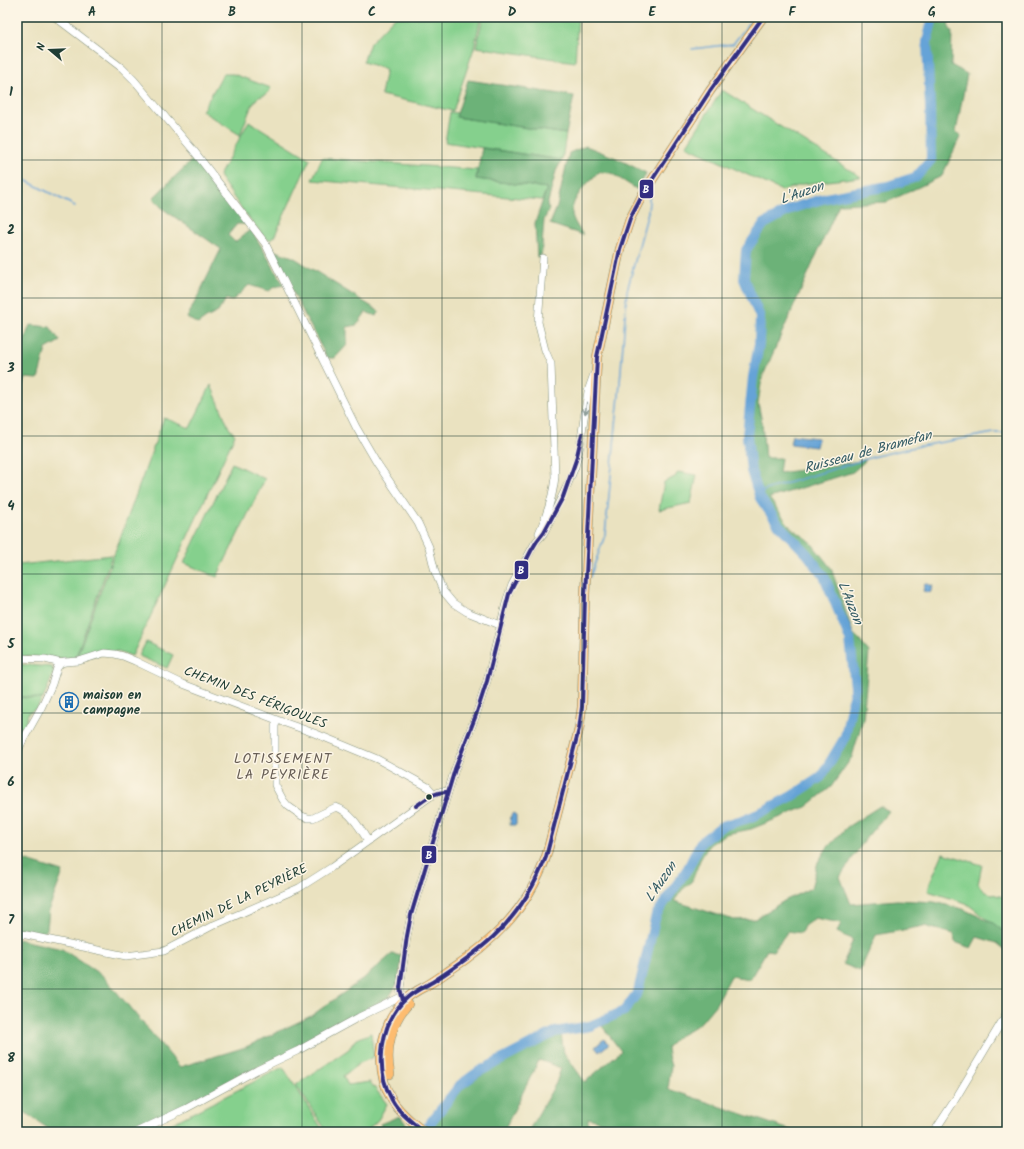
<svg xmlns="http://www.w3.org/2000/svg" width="1024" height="1149" viewBox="0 0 1024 1149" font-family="Kalam,sans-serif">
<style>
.green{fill:#85d08d;stroke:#528660}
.forest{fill:#6cb278;stroke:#467856}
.water{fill:#65a3d7;stroke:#427086}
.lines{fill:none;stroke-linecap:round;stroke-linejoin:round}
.stream{stroke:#65a3d7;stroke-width:1.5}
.river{stroke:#65a3d7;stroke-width:10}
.minor-casing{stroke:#84907a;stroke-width:8}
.major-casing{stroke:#84907a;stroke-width:10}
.minor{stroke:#fff;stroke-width:7}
.major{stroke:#fdbc70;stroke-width:9}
.bus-1-casing{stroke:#fcf5e5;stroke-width:7}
.bus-1{stroke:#322d81;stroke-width:4}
.oneway{stroke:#8f9e9a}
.grid{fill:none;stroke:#1f3d34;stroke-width:1;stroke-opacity:0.55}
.bus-dot{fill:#1f3d34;stroke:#fcf5e5;stroke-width:1.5}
.labels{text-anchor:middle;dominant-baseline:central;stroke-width:3;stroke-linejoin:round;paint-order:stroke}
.poi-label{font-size:13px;font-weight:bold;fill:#1f3d34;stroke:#fcf5e5;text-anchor:start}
.street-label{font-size:13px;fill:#1f3d34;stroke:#fcf5e5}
.water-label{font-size:14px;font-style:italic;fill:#345c65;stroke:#fcf5e5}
.neighbourhood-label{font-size:14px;letter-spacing:1px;fill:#675e55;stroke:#fcf5e5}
.line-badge{stroke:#fcf5e5;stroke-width:1.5}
.badge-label{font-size:11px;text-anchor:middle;font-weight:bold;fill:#fff}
.neatline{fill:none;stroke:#1f3d34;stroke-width:1.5}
.grid-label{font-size:13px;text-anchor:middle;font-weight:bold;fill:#1f3d34}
</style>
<rect width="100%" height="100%" fill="#fcf5e5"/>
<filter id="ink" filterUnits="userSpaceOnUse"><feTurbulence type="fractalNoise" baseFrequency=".025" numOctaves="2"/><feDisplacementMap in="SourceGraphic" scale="8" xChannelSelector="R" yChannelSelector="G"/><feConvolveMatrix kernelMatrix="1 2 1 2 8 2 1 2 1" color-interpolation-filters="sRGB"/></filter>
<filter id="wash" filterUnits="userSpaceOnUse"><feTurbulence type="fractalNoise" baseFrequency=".012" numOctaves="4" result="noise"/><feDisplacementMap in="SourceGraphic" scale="16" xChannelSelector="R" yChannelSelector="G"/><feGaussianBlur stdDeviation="0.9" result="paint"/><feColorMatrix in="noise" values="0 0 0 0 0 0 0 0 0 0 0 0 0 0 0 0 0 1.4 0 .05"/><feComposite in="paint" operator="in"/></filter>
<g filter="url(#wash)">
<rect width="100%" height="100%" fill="#eae2c0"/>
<path class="green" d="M395 17H481L474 48 453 111 381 95 386 69 363 62 370 43Z
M483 17H578L575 62 476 47Z
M223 74H233L271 88 267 94 257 98 251 107 240 135 202 111Z
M722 90 861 177 803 184 782 191 686 146Z
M450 112 457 113V117L566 134 562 160 445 142Z
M249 121 310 159 274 237 270 240 265 238 241 208 219 176Z
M322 158 477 170 476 179 547 188 542 200 312 180Z
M211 385 229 428 235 435 132 656 118 651 76 659 164 418 190 428Z
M232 463 265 479 217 577 184 563Z
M678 472 697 475 691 503 659 510 664 482 675 477Z
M112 555 75 659 17 656V563H19V565Z
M146 642 173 655 167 668 139 656Z
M17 664 52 667 54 672 43 699 17 696Z
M17 697 42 699 37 708 28 713 25 728 17 727Z
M943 853 982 865 978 884 985 892 1007 898V934L966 903 928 891 930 883Z
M371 1033 374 1057 360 1063 343 1076 348 1085 370 1082 387 1104 378 1120 365 1132H327L296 1085 349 1049 355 1040Z
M283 1067 324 1132H158L157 1131Z"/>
<path class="forest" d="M934 17H951L948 25 952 33 951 65 967 74 956 132 961 135 942 176 887 202 839 204 762 378 758 403 762 422 765 458H781L779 473 836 465 866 460 853 472 769 498 791 528 809 540 831 568 853 633 869 652 863 719 852 757 831 787 806 807 751 829 726 834 709 845 700 860 692 881 682 890 674 901 734 920 755 919 784 901 811 888 818 862 827 848 847 827 880 806 889 811 866 838 840 877 851 904 897 900 934 902 963 909 993 923 1007 934V951L997 943 977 937 971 948 955 942 954 934 924 926 876 935 860 971 843 964 853 940 837 932 841 923 815 918 804 926 801 933 788 931 773 951 767 950 750 979 731 976 716 1004 701 1022 690 1030 677 1037 667 1047 668 1056 671 1066 668 1089 796 1132H627L628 1129 588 1118V1132H528L556 1083 561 1068 539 1060 503 1132H439L433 1125 463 1088 491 1069 557 1034H561L564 1053 585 1082 621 1051 602 1026 627 1013 640 994 658 915 689 869 703 844 723 829 754 819 794 797 823 778 847 737 857 687 851 638 826 575 809 554 781 524 762 497 754 470 749 436 755 376 762 345V317L747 279 749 251 766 226 794 209 826 199 862 193 889 187 917 177 932 161V107L929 42Z
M468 80 574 96 566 134 456 117Z
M586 146 616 158 646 173 638 190 611 173 599 172C588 182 567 202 573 218 575 224 580 230 583 235L550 224 557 207 569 153Z
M482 148 562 160 556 171 547 206 549 209 544 220 541 258 537 257 535 223 547 188 476 179Z
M195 157 247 224H237L228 235 235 242 251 229 284 285 274 287 269 291 249 285 232 301 226 299 218 312 206 318 198 324 187 318 221 249 163 209 153 198Z
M275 251 293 257 380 312 376 316 366 312 357 325 347 327V345L335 358H327L279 265Z
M30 325 50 327 60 341 46 349 38 379 25 378 21 389H17V345L23 344Z
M17 858 63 872 49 909 47 929 42 936 17 931Z
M17 939 62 949 104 977 180 1067 246 1047 311 1016 363 979 392 954 402 956 398 983 389 997 278 1057 151 1122 127 1132H53L17 1107Z
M400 1116 410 1129 414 1132H384L380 1124Z"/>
<path class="water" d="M792 435 818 438 816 447 790 444Z
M925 583 933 586 930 593 923 591Z
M513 813 516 815V825H510L511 815Z
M604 1039 609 1044 599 1052 595 1047Z"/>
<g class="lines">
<path class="stream" d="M692 49 733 44 754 17
M17 176 75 206
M758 494 768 489 876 456 915 447 994 433H1007
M590 577 605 535 619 396 627 291 648 212 650 191"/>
<path class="river" d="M423 1132 460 1085 478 1072 555 1032 590 1026 624 1011 638 992 656 915 688 868 701 842 722 826 752 817 792 796 821 777 845 737 855 687 850 639 824 576 807 554 779 525 760 498 751 471 747 436 753 377 759 344 760 317 744 279 746 250 764 224 793 208 826 198 888 186 916 177 931 160 930 107 927 42 933 17"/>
</g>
</g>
<g filter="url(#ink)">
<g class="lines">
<g class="minor-casing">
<path id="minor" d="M55 17 122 68 134 80 194 151 265 243 356 427 377 463 418 523 429 547 435 572 443 591 453 603 467 612 500 625
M539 533C547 515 553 496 555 477L551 364 545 350 538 322 543 258
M17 658 45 659 61 663 65 662 79 661 104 653 115 654 123 656 135 661 183 684 277 720 314 733 377 759 428 787 434 794
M277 720 275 726V785L283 800 288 806 302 816 308 818H313L336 807C351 812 360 828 368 841
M17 753 22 742 41 708 52 684 57 668 61 663
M17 933 126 956 164 951 214 925 299 888 332 867 434 794 442 791 448 792
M403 1001 401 993 400 988 407 936 411 915 455 769 476 715 487 681 507 599 512 585 535 543 543 534 550 521 567 486 575 467 580 446 588 391 594 374
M136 1132 185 1109 257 1070 297 1051 359 1017 401 997
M934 1132 953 1103 1007 1013"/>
</g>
<g class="major-casing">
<path id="major" d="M390 1074C385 1050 391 1022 408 1004
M424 1132C413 1123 400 1113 392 1100 374 1070 379 1026 404 1001 410 994 418 990 426 986 433 982 440 977 447 972 492 943 528 909 546 857L579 729 582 707 585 595 597 357 620 249 630 219 643 194 710 91 763 17"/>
</g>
<use href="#minor" class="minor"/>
<use href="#major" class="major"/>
<g class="bus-1-casing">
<path id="bus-1" d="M416 806C426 799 435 791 448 792
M403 1001 400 988 407 936 411 915 455 769 476 715 487 681 509 594 531 551 537 541 544 532 563 497 576 460 582 434
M424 1132C413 1123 399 1113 392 1100 374 1068 380 1021 408 997 416 990 426 986 434 981 454 968 475 954 493 937 517 915 534 888 546 857L579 729 582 707 585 595 597 357 620 249 630 219 643 194 710 91 763 17"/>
</g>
<use href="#bus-1" class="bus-1"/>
</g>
<defs><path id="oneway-shaft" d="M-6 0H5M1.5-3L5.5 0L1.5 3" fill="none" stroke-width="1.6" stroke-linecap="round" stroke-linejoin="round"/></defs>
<use class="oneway" href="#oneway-shaft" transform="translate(586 408) rotate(98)"/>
</g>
<path class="grid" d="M162 17V1132M302 17V1132M442 17V1132M582 17V1132M722 17V1132M862 17V1132M17 160H1007M17 298H1007M17 436H1007M17 574H1007M17 713H1007M17 851H1007M17 989H1007"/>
<defs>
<g id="building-ring" transform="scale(1)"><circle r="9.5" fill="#fcf5e5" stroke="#1f6fb2" stroke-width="1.5"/><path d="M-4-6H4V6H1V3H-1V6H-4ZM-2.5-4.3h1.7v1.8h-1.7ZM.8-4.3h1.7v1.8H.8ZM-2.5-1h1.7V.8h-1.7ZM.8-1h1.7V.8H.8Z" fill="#1f6fb2"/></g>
</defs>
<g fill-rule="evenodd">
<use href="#building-ring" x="69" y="702"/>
</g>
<circle class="bus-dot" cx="429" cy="797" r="3.5"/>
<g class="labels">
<g class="poi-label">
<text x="83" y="695">maison en<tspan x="83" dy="15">campagne</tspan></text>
</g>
<g class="street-label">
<text transform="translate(255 698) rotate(21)">CHEMIN DES FÉRIGOULES</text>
<text transform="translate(239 901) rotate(-26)">CHEMIN DE LA PEYRIÈRE</text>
</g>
<g class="water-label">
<text transform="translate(802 193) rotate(-19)">L'Auzon</text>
<text transform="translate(868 452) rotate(-15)">Ruisseau de Bramefan</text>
<text transform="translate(850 603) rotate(68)">L'Auzon</text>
<text transform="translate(661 882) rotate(-56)">L'Auzon</text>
</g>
<g class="neighbourhood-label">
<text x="283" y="759">LOTISSEMENT<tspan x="283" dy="16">LA PEYRIÈRE</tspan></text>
</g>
</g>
<g class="line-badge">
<rect x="639" y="179" width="15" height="20" rx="4" fill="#322d81"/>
<rect x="514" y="560" width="15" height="20" rx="4" fill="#322d81"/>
<rect x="421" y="845" width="16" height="19" rx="4" fill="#322d81"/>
</g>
<g class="badge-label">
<text x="646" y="193">B</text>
<text x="521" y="574">B</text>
<text x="429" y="859">B</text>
</g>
<rect width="1024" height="1149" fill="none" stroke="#fcf5e5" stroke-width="44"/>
<g transform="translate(50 50) rotate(289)" stroke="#fcf5e5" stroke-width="3" paint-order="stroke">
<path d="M0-3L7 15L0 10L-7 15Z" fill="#1f3d34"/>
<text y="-6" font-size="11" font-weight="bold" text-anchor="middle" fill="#1f3d34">N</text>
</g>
<rect x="22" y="22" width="980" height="1105" class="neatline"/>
<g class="grid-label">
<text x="92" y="16">A</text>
<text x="232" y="16">B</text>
<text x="372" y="16">C</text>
<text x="512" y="16">D</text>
<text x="652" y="16">E</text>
<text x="792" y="16">F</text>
<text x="932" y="16">G</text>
<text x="11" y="96">1</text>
<text x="11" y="234">2</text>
<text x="11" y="372">3</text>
<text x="11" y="510">4</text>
<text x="11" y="648">5</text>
<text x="11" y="786">6</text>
<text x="11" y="924">7</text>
<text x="11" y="1062">8</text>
</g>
</svg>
